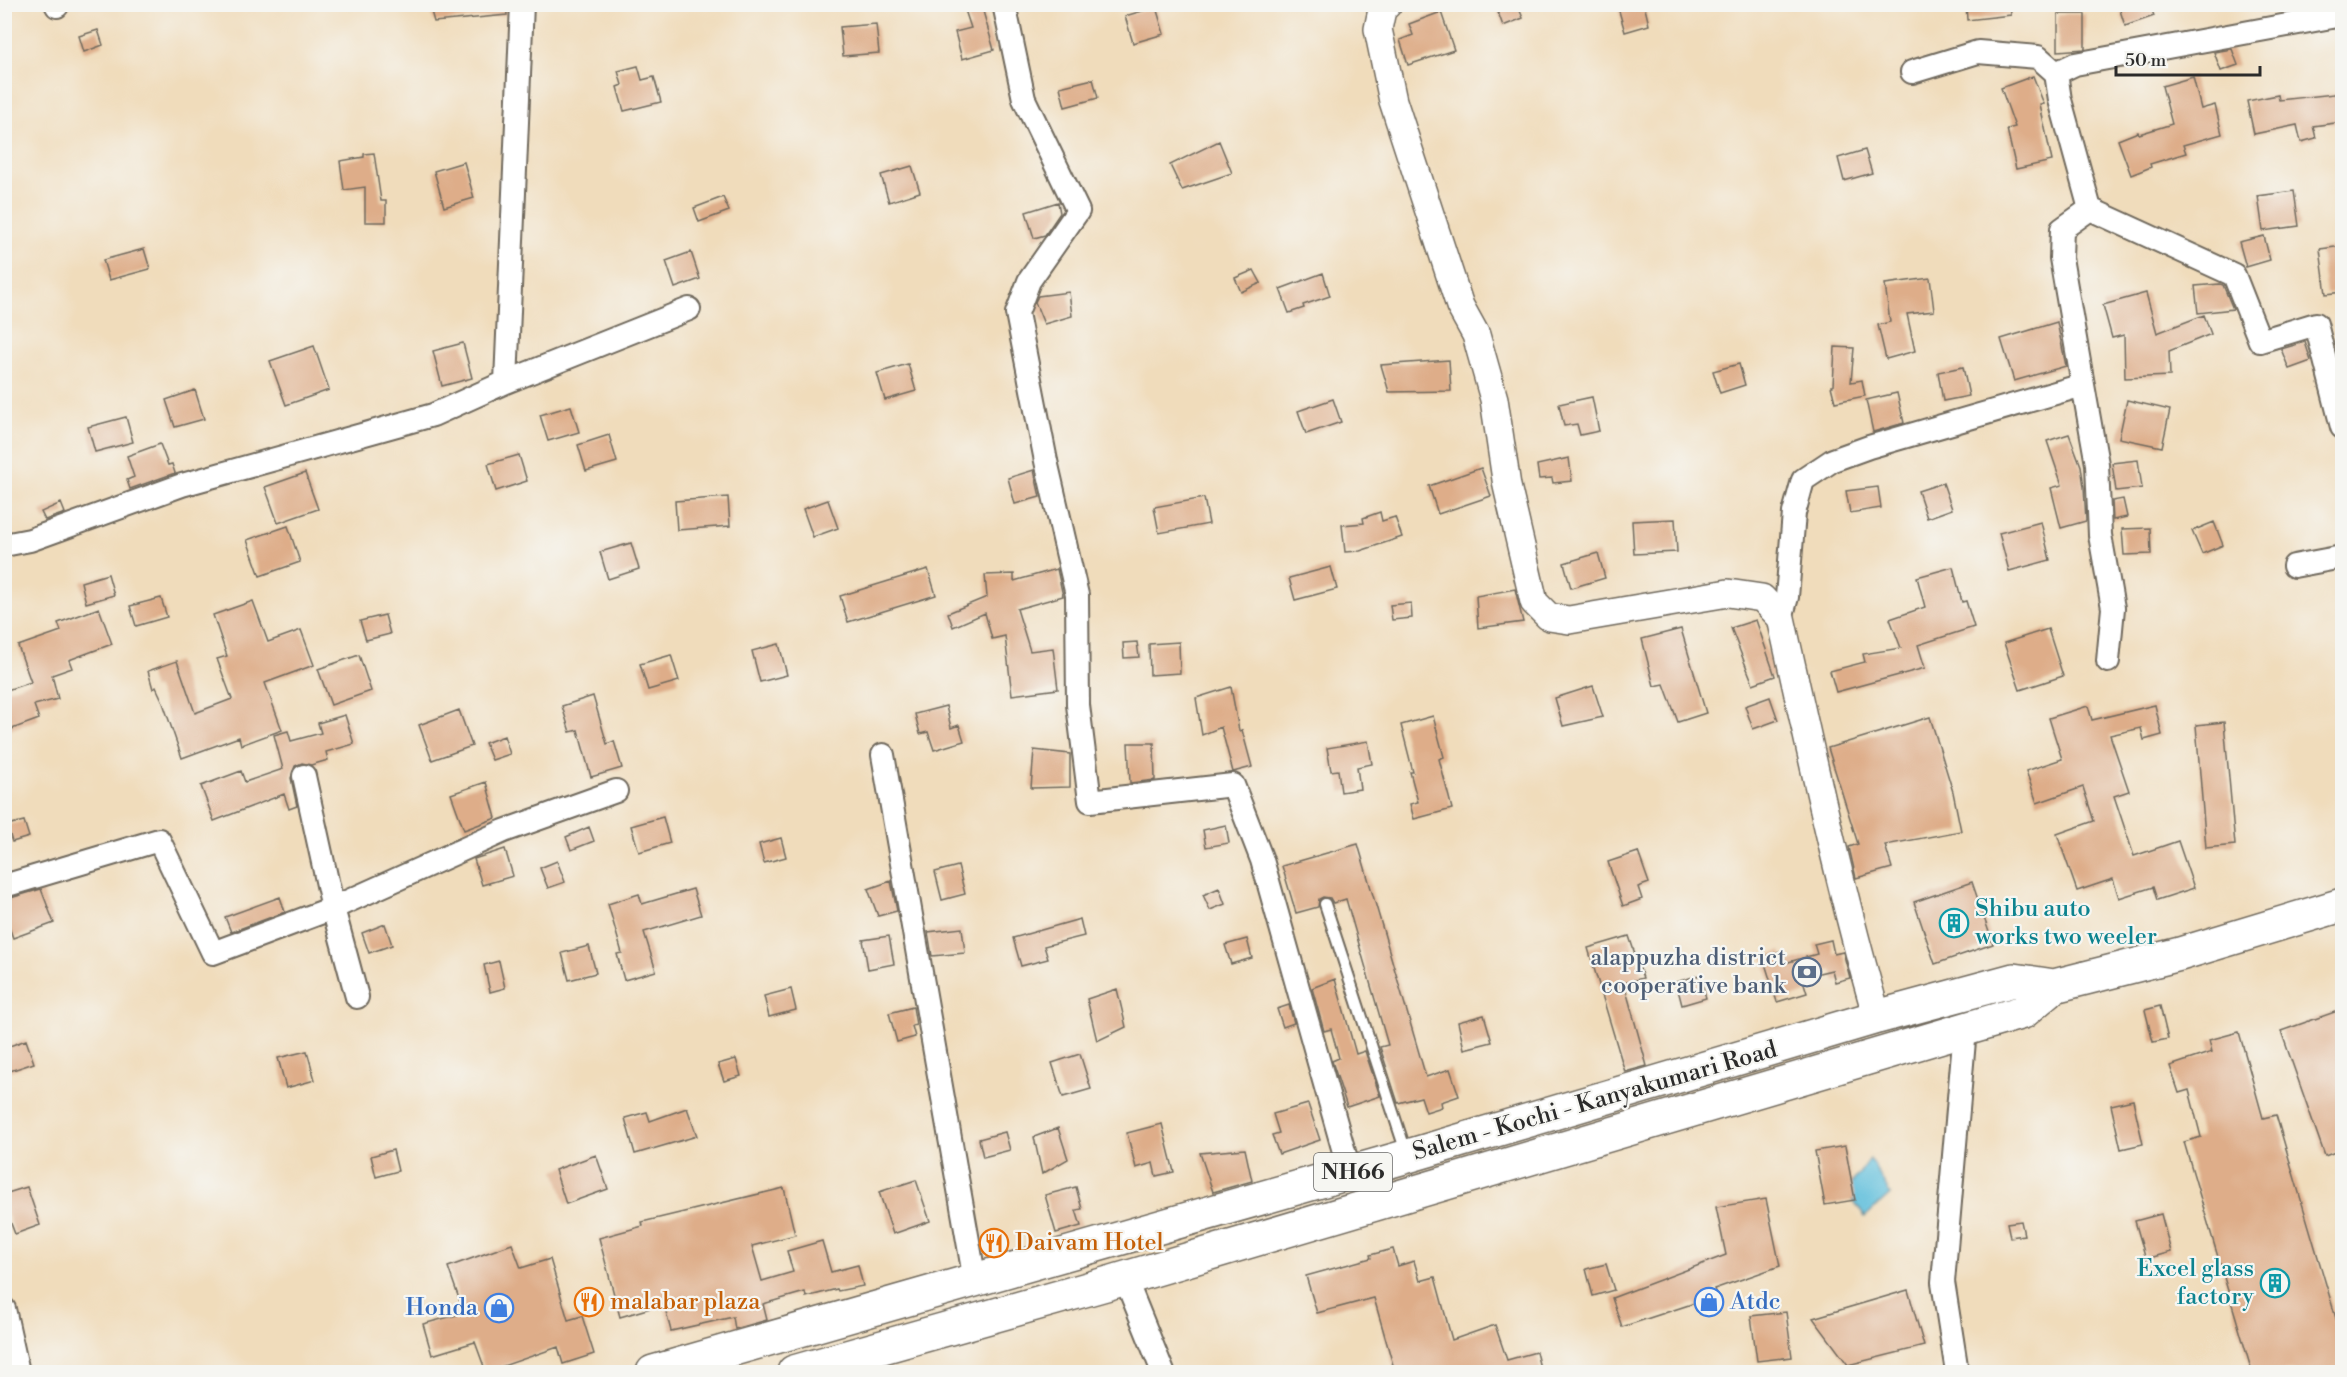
<svg xmlns="http://www.w3.org/2000/svg" width="2347" height="1377" viewBox="0 0 2347 1377" font-family="'Libre Bodoni',serif">
<style>
.water{fill:#5dbedb;stroke:#447483;stroke-width:1.5}
.building{fill:#dead89}
.lines{fill:none;stroke-linecap:round;stroke-linejoin:round}
.service-casing{stroke:#70695d;stroke-width:14}
.minor-casing{stroke:#70695d;stroke-width:26}
.tertiary-casing{stroke:#70695d;stroke-width:30}
.trunk-casing{stroke:#70695d;stroke-width:36}
.service{stroke:#fff;stroke-width:10}
.minor{stroke:#fff;stroke-width:22}
.tertiary{stroke:#fff;stroke-width:27}
.trunk{stroke:#fff;stroke-width:33}
.labels{text-anchor:middle;dominant-baseline:central;stroke-width:4.5;stroke-linejoin:round;paint-order:stroke}
.shield{fill:#f6f6f2;stroke:#686867;stroke-width:1.5}
.shield-label{font-size:22px;font-weight:bold;fill:#2b2b2b}
.culture-label{font-size:24px;fill:#0d838f;stroke:#f6f6f2;text-anchor:start}
.service-label{font-size:24px;fill:#4e5e75;stroke:#f6f6f2;text-anchor:end}
.street-label{font-size:24px;fill:#2b2b2b;stroke:#f6f6f2}
.food-label{font-size:24px;fill:#c56008;stroke:#f6f6f2;text-anchor:start}
.shop-label{font-size:24px;fill:#366cbe;stroke:#f6f6f2;text-anchor:start}
</style>
<rect width="100%" height="100%" fill="#f6f6f2"/>
<filter id="ink" filterUnits="userSpaceOnUse"><feTurbulence type="fractalNoise" baseFrequency=".0167" numOctaves="2"/><feDisplacementMap in="SourceGraphic" scale="12" xChannelSelector="R" yChannelSelector="G"/><feConvolveMatrix kernelMatrix="1 2 1 2 8 2 1 2 1" color-interpolation-filters="sRGB"/></filter>
<filter id="wash" filterUnits="userSpaceOnUse"><feTurbulence type="fractalNoise" baseFrequency=".008" numOctaves="4" result="noise"/><feDisplacementMap in="SourceGraphic" scale="24" xChannelSelector="R" yChannelSelector="G"/><feGaussianBlur stdDeviation="1.35" result="paint"/><feColorMatrix in="noise" values="0 0 0 0 0 0 0 0 0 0 0 0 0 0 0 0 0 1.4 0 .05"/><feComposite in="paint" operator="in"/></filter>
<g filter="url(#wash)">
<rect width="100%" height="100%" fill="#f0dcbb"/>
<path class="water" d="M1870 1159 1890 1194 1865 1217 1846 1191Z"/>
<g id="blocks">
<path class="building" d="M429 4H506L507 15 434 22Z
M963 4H981L994 50 962 59 955 32 971 28Z
M1495 4H1517L1523 18 1503 26Z
M1617 4H1644L1649 25 1625 32Z
M1966 4H2010L2011 15 1967 20Z
M2118 4H2150L2154 16 2125 26Z
M1156 7 1164 34 1133 43 1125 16Z
M1441 12 1454 50 1408 65 1400 40 1413 35 1409 24Z
M2058 14H2085V49L2058 51Z
M876 24 879 53 843 56 840 27Z
M98 30 103 45 84 52 79 36Z
M2232 49 2238 65 2221 71 2214 52Z
M638 66 642 80 654 77 661 102 624 111 617 87 622 85 618 71Z
M2033 76 2044 104 2040 105 2052 161 2016 169 2007 129 2015 127 2001 88Z
M2193 77 2201 109 2215 105 2222 134 2183 145 2186 153 2150 164 2151 167 2131 175 2118 140 2138 132 2139 134 2172 124 2162 86Z
M1093 79 1098 98 1065 107 1060 87Z
M2343 93V122L2313 126 2316 138 2301 142 2297 125 2254 134 2247 101 2278 95 2279 100Z
M1219 141 1232 173 1182 190 1170 165Z
M1865 150 1872 173 1844 181 1838 158Z
M374 153 381 201H386V222H365V187L344 190 340 161 364 157V154Z
M464 162 474 198 444 207 434 171Z
M912 166 920 192 889 202 881 175Z
M2294 191 2299 226 2263 231 2258 196Z
M723 197 729 211 699 222 694 208Z
M1058 202 1060 213 1045 235 1034 238 1026 212Z
M2264 236 2270 260 2246 267 2239 242Z
M2343 246V292L2326 294 2320 249Z
M144 249 150 269 109 280 103 260Z
M691 252 700 279 675 288 666 261Z
M1254 270 1261 283 1241 292 1235 278Z
M1323 273 1330 296 1303 305 1304 308 1289 313 1280 289Z
M1930 278 1934 311 1907 314 1915 351 1886 359 1878 325 1890 322 1885 284Z
M2220 284 2223 285 2233 309 2198 313 2195 286Z
M1069 292 1072 316 1044 324 1035 302 1038 296Z
M2146 293 2157 333 2204 315 2211 334 2169 351 2170 376 2125 378 2124 335 2112 338 2103 305Z
M2057 322 2066 366 2014 381 2001 339Z
M2305 342 2311 361 2289 369 2281 349Z
M463 343 472 378 442 386 433 351Z
M314 346 329 390 286 405 270 361Z
M1835 347 1854 348 1851 382 1862 380 1865 396 1835 402 1831 386H1833Z
M1449 360 1451 391 1389 392 1381 365Z
M908 364 916 391 885 400 877 373Z
M1739 364 1745 385 1720 393 1713 371Z
M1963 367 1969 396 1943 401 1938 372Z
M195 390 204 419 175 427 166 400Z
M1897 393 1904 423 1873 432 1866 400Z
M1592 397 1599 431 1580 435 1577 424 1564 426 1559 404Z
M1333 399 1341 422 1306 434 1298 411Z
M2127 400 2170 410 2162 447 2119 438Z
M571 406 579 432 548 441 540 415Z
M126 417 133 442 95 452 88 427Z
M2069 434 2081 466 2084 487 2086 521 2061 528 2051 488 2062 485 2047 441Z
M609 435 617 462 586 471 578 445Z
M160 444 168 465 172 464 175 473 130 489 127 480 134 477 127 456Z
M519 455 527 481 496 491 488 464Z
M1569 458 1572 481 1553 483 1552 478 1539 479 1537 465Z
M2138 460 2142 488 2116 491 2112 463Z
M1481 468 1491 496 1438 514 1429 486Z
M1034 470 1040 497 1015 504 1008 478Z
M305 473 318 509 278 523 265 487Z
M1943 483 1952 509 1927 518 1918 491Z
M1878 487 1881 508 1850 513 1846 491Z
M728 497 730 526 677 530 675 501Z
M1204 498 1209 524 1159 533 1154 507Z
M2123 499 2127 517 2113 520 2112 501Z
M828 500 838 528 813 537 803 509Z
M61 503 65 513 45 520 41 512Z
M1380 512 1382 521 1395 517 1402 537 1360 551 1345 552 1342 525 1364 523 1363 518Z
M1675 519 1677 552 1634 554 1632 521Z
M2041 522 2050 560 2009 571 1999 533Z
M2214 522 2223 545 2202 554 2192 531Z
M288 526 300 562 260 576 247 540Z
M2150 528 2151 554 2124 555 2122 529Z
M631 543 639 569 608 579 600 552Z
M1598 553 1605 578 1571 588 1564 563Z
M1331 567 1337 589 1295 600 1289 578Z
M1953 567 1962 602 1966 601 1974 627 1918 645 1925 668 1836 692 1830 671 1865 662 1863 654 1901 648 1890 619 1925 607 1917 577Z
M928 569 936 595 848 622 840 596Z
M1057 569 1063 596 1017 609 1030 651 1053 648 1058 689 1012 695 1005 636 992 639 985 613 953 627 948 613 987 597 985 575 1014 574V581Z
M108 574 114 595 86 603 81 582Z
M1515 589 1523 622 1478 628 1476 596Z
M161 598 167 617 136 626 130 606Z
M253 601 268 642 301 630 314 665 265 683 282 730 241 745 239 737 182 758 162 700 156 687 153 689 148 671 177 661 195 713 232 699 217 659 227 656 213 615Z
M1411 603 1412 618 1392 620 1390 605Z
M99 608 112 644 69 660 72 668 52 675 58 699 34 705 39 719 4 732V691L31 682 18 646 61 631 58 623Z
M385 615 390 634 366 640 360 621Z
M1756 620 1775 676 1753 684 1731 628Z
M1681 629 1706 713 1678 722 1664 684 1654 686 1642 639Z
M2048 629 2063 676 2020 690 2004 643Z
M1137 642 1139 657 1124 658 1123 643Z
M1179 642 1180 673 1150 675 1149 644Z
M779 644 787 675 760 682 752 651Z
M359 655 371 691 331 705 318 669Z
M671 655 679 681 648 690 640 664Z
M1593 686 1603 717 1563 726 1555 698Z
M1231 687 1239 731 1242 730 1252 767 1233 772 1221 727 1202 735 1196 698Z
M593 696 607 744 614 741 622 768 591 777 578 730 570 732 562 706Z
M1770 697 1778 720 1753 729 1745 706Z
M2155 705 2162 735 2144 740 2141 728 2110 735 2129 791 2114 796 2134 856 2178 841 2194 888 2157 900 2153 887 2119 898 2113 879 2077 891 2057 834 2094 821 2083 787 2037 803 2026 771 2062 759 2049 718 2088 706 2092 720Z
M946 706 951 728 959 725 964 741 934 750 928 732 920 734 915 714Z
M459 710 472 746 432 760 419 725Z
M345 715 354 744 326 752 328 760 311 765 302 763 295 766 291 778 297 806 289 809 284 794 214 821 201 786 241 771 245 782 283 769 274 735 288 731 291 741 321 733 318 723Z
M1433 716 1444 757 1439 759 1452 809 1414 819 1410 804 1418 802 1410 772H1413L1401 725Z
M1930 717 1953 792 1961 831 1885 845 1892 868 1856 878 1849 847 1858 844 1828 748Z
M2224 722 2235 845 2206 848 2196 725Z
M504 736 510 754 492 760 485 743Z
M1368 741 1372 764 1357 767 1360 789 1341 792 1338 770 1331 771 1327 748Z
M1128 743H1154L1155 780 1130 783Z
M1034 750 1070 754V787L1031 788Z
M486 782 496 818 464 830 451 794Z
M663 817 670 843 639 852 631 826Z
M24 821 29 837 12 842 7 825Z
M1226 825 1229 843 1206 847 1203 830Z
M589 827 594 841 571 850 566 837Z
M781 838 786 857 764 863 759 844Z
M1358 844 1426 1077 1450 1069 1459 1096 1441 1102 1442 1107 1426 1112 1421 1097 1398 1103 1380 1047 1388 1045 1346 899 1333 903 1330 898 1323 897 1319 899 1318 907 1296 913 1282 866Z
M505 849 513 876 482 885 474 859Z
M1638 852 1649 883 1638 887 1642 899 1623 906 1608 862Z
M557 861 565 882 548 888 540 868Z
M958 866 965 894 942 900 935 872Z
M891 881 897 911 878 916 868 889Z
M1972 882 1993 944 1935 964 1914 902Z
M1219 888 1225 904 1210 910 1203 895Z
M41 889 54 923 13 938 4 913V900Z
M693 889 701 915 644 932 656 971 624 980 617 954 622 953 608 904 639 894 642 904Z
M280 897 285 912 231 932 225 917Z
M1080 919 1084 936 1044 946 1048 959 1021 966 1013 938Z
M385 924 392 945 369 953 362 933Z
M962 928 965 953 932 956 928 932Z
M889 936 894 964 868 969 863 940Z
M1629 936 1643 978 1624 983 1647 1066 1625 1072 1588 948Z
M1247 939 1252 958 1231 964 1225 945Z
M1831 940 1834 954 1843 952 1850 978 1835 982 1832 970 1802 977 1807 993 1777 1002 1763 957 1781 951 1785 963 1817 954 1814 944Z
M589 946 596 973 569 980 562 953Z
M499 961 505 988 490 992 484 965Z
M1700 975 1706 998 1682 1005 1676 982Z
M1335 979 1356 1054 1365 1051 1380 1096 1347 1107 1332 1061 1339 1058 1331 1029 1324 1031 1312 988Z
M791 989 796 1010 769 1017 764 996Z
M1117 989 1126 1027 1097 1041 1087 999Z
M1289 1005 1294 1023 1283 1027 1277 1009Z
M2160 1006 2168 1039 2153 1042 2145 1010Z
M913 1007 916 1025 912 1026 915 1037 897 1042 889 1013Z
M2343 1009V1149L2325 1156 2281 1031Z
M1484 1015 1492 1042 1464 1049 1458 1022Z
M2239 1032 2263 1118 2276 1115 2343 1342V1372H2252L2184 1142 2201 1137 2189 1090 2179 1093 2170 1066 2212 1052 2209 1040Z
M26 1040 34 1063 4 1073V1048Z
M307 1051 315 1080 286 1088 278 1058Z
M1080 1054 1091 1089 1063 1097 1052 1063Z
M736 1059 741 1076 724 1081 718 1064Z
M2133 1100 2143 1144 2121 1149 2111 1105Z
M1308 1104 1320 1140 1279 1154 1272 1135 1279 1133 1273 1114Z
M687 1108 697 1136 635 1154 625 1118 647 1112 650 1121Z
M1162 1124 1174 1172 1156 1176 1153 1163 1136 1168 1127 1133Z
M1058 1128 1068 1159 1042 1174 1034 1137Z
M1005 1132 1010 1150 983 1157 979 1139Z
M1845 1146 1855 1200 1825 1205 1815 1151Z
M1245 1149 1252 1181 1213 1192 1200 1153Z
M393 1150 398 1171 376 1177 371 1156Z
M596 1155 608 1189 566 1204 555 1170Z
M916 1180 930 1221 893 1234 879 1192Z
M27 1187 40 1225 15 1234 4 1205V1194Z
M1076 1187 1082 1209 1076 1210 1081 1226 1056 1233 1045 1195Z
M784 1188 795 1235 752 1246 762 1281 793 1272 787 1251 822 1241 831 1272 858 1265 863 1286 838 1291 837 1289 806 1297 805 1292 763 1304 767 1320 735 1329 733 1317 671 1331 664 1304 620 1317 599 1238 643 1226 642 1222Z
M1766 1199 1780 1266 1714 1289 1720 1306 1700 1314 1695 1303 1622 1327 1612 1298 1726 1255 1716 1207Z
M2161 1214 2171 1252 2146 1259 2135 1221Z
M2021 1221 2024 1235 2010 1237 2007 1223Z
M512 1244 521 1268 550 1259 568 1320 582 1316 594 1354 563 1364 558 1347 486 1372 475 1342 432 1355 423 1324 464 1313 448 1267Z
M1393 1249 1398 1266 1414 1261 1420 1281 1435 1277 1452 1340 1495 1325 1507 1360 1536 1352 1541 1372H1395L1374 1298 1317 1313 1306 1276 1371 1258 1370 1255Z
M1606 1264 1614 1290 1593 1296 1586 1269Z
M1908 1290 1924 1346 1848 1365 1813 1318Z
M1786 1312 1792 1357 1757 1361 1751 1316Z"/>
</g>
</g>
<g filter="url(#ink)">
<use href="#blocks" fill-opacity="0" stroke="#70695d" stroke-width="1.5"/>
<g class="lines">
<g class="service-casing">
<path id="service" d="M1325 904 1406 1152"/>
</g>
<g class="minor-casing">
<path id="minor" d="M56 4 57 6
M1004 4 1024 99 1078 211 1029 281 1017 313 1046 461 1077 595 1078 705 1090 801 1233 785 1262 860 1350 1173
M1912 72 1978 52 2038 57 2056 73
M2090 209 2234 275 2260 341 2316 324 2342 427
M506 382 689 309
M2083 385 2097 464 2100 535 2113 608 2108 661
M4 545 30 540 182 485 433 415 506 382 522 4
M2294 566 2342 557
M1781 618 1787 597 1794 513 1803 480 1833 460 1869 447 2083 385 2061 258 2062 229 2090 209 2060 100 2056 73 2075 64 2342 15
M883 755 975 1281
M304 776 333 908 357 997
M4 886 159 840 213 953 333 908 504 831 616 791
M1125 1278 1163 1372
M4 1309 18 1372
M1957 1372 1943 1282 1965 1029"/>
</g>
<g class="tertiary-casing">
<path id="tertiary" d="M1388 4 1382 10 1378 29 1393 101 1460 306 1476 335 1494 399 1507 486 1534 602 1549 617 1569 620 1728 593 1762 598 1781 618C1811 752 1839 886 1877 1017"/>
</g>
<g class="trunk-casing">
<path id="trunk" d="M653 1372 1408 1156 1877 1017 2014 980 2054 986 2180 954 2342 905
M794 1372 1109 1283 2023 1012 2054 986"/>
</g>
<use href="#service" class="service"/>
<use href="#minor" class="minor"/>
<use href="#tertiary" class="tertiary"/>
<use href="#trunk" class="trunk"/>
</g>
</g>
<defs>
<g id="building-ring" transform="scale(1.5)"><circle r="9.5" fill="#f6f6f2" stroke="#0f9aa8" stroke-width="1.5"/><path d="M-4-6H4V6H1V3H-1V6H-4ZM-2.5-4.3h1.7v1.8h-1.7ZM.8-4.3h1.7v1.8H.8ZM-2.5-1h1.7V.8h-1.7ZM.8-1h1.7V.8H.8Z" fill="#0f9aa8"/></g>
<g id="bank-ring" transform="scale(1.5)"><circle r="9.5" fill="#f6f6f2" stroke="#5c6f8a" stroke-width="1.5"/><path d="M-6-4H6V4H-6ZM0-2.3a2.3 2.3 0 1 0 0 4.6a2.3 2.3 0 1 0 0-4.6Z" fill="#5c6f8a"/></g>
<g id="restaurant-ring" transform="scale(1.5)"><circle r="9.5" fill="#f6f6f2" stroke="#e8710a" stroke-width="1.5"/><path d="M-5-6h1v4h1v-4h1v4h1v-4h1v5L-1.5 .5V6h-2V.5L-5-1ZM5-6V6H3V1.5H1.5Q1.5-4 5-6Z" fill="#e8710a"/></g>
<g id="shop-ring" transform="scale(1.5)"><circle r="9.5" fill="#f6f6f2" stroke="#3f7fe0" stroke-width="1.5"/><path d="M-5-2.5h2.3a2.7 3.5 0 0 1 5.4 0H5L5.5 6h-11ZM-1.5-2.5h3a1.5 2.3 0 0 0-3 0Z" fill="#3f7fe0"/></g>
</defs>
<g fill-rule="evenodd">
<use href="#building-ring" x="1954" y="923"/>
<use href="#bank-ring" x="1807" y="972"/>
<use href="#restaurant-ring" x="994" y="1243"/>
<use href="#building-ring" x="2275" y="1283"/>
<use href="#restaurant-ring" x="589" y="1302"/>
<use href="#shop-ring" x="1709" y="1302"/>
<use href="#shop-ring" x="499" y="1308"/>
</g>
<g class="labels">
<rect class="shield" x="1314" y="1153" width="78" height="38" rx="4.5"/>
<g class="shield-label">
<text x="1353" y="1172">NH66</text>
</g>
<g class="culture-label">
<text x="1975" y="909">Shibu auto<tspan x="1975" dy="28">works two weeler</tspan></text>
<text x="2254" y="1269" text-anchor="end">Excel glass<tspan x="2254" dy="28">factory</tspan></text>
</g>
<g class="service-label">
<text x="1786" y="958">alappuzha district<tspan x="1786" dy="28">cooperative bank</tspan></text>
</g>
<g class="street-label">
<text transform="translate(1595 1101) rotate(-16)">Salem - Kochi - Kanyakumari Road</text>
</g>
<g class="food-label">
<text x="1015" y="1243">Daivam Hotel</text>
<text x="610" y="1302">malabar plaza</text>
</g>
<g class="shop-label">
<text x="1730" y="1302">Atdc</text>
<text x="478" y="1308" text-anchor="end">Honda</text>
</g>
</g>
<rect width="2347" height="1377" fill="none" stroke="#f6f6f2" stroke-width="24"/>
<path d="M2116 66v9h144v-9" fill="none" stroke="#2b2b2b" stroke-width="3"/>
<text x="2125" y="66" font-size="18" fill="#2b2b2b" stroke="#f6f6f2" stroke-width="4.5" paint-order="stroke">50 m</text>
</svg>
